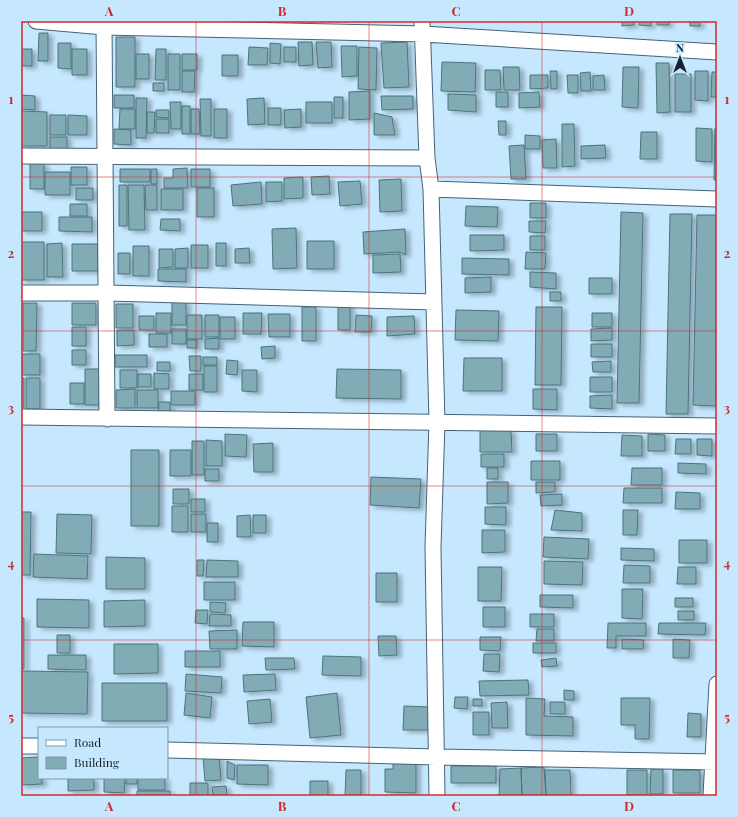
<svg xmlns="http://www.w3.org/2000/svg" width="738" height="817" viewBox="0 0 738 817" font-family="'Playfair Display',serif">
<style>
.building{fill:#81abb5;stroke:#4b747d;filter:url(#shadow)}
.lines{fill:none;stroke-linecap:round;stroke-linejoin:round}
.street-casing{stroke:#446376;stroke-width:17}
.street{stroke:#fff;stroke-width:15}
.grid{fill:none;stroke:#d62828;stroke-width:1;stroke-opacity:0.55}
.neatline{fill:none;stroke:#d62828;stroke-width:1.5}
.grid-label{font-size:13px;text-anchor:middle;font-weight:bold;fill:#d62828}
</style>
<defs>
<filter id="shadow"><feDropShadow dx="4.5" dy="2.5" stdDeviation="2" flood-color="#0004"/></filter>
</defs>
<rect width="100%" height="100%" fill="#c6e8ff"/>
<path class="building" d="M622 21H634V25L622 26Z
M640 21H651V26L639 25Z
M657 21H669V25H657Z
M690 21H700V26H690Z
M39 33H48V61H38Z
M116 37H135V87H116Z
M298 42H312L313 65 299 66Z
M316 42H331L332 67 318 68Z
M407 42 409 87 384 88 381 43Z
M58 43H71V69L58 68Z
M270 43 281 44 280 64 270 63Z
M341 46H357V76L342 77Z
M249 47 268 48 267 65H248Z
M284 47H296V62H284Z
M359 47 377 48 376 90 358 89Z
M21 49H32V66H21Z
M72 49H87V75H72Z
M156 49H166V80H155Z
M136 54H149V79H136Z
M168 54H180V90H168Z
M182 54H197V70H182Z
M222 55H238V76H222Z
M442 62 476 63 475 92 441 91Z
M656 63H669L670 112 657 113Z
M503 67H519L520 90H504Z
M623 67H639L638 108 622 107Z
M485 70H500L501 90H485Z
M182 71H195L194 92H182Z
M550 71H557V89H551Z
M695 71H708V101L695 100Z
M590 72 591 91H581L580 73Z
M712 72H717V97H711Z
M675 74H691V112H675Z
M530 75H548V88L530 89Z
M567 75H578V93H568Z
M604 75 605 90H593V76Z
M153 83H164V91H153Z
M370 91V119L349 120V92Z
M496 92H508V107H496Z
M539 92 540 107 519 108V93Z
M448 94 476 95V112L448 110Z
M21 95 35 96V110L21 109Z
M114 95H134V108H114Z
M381 96H413V109L382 110Z
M334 97H343V118H334Z
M136 98H147L146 138H136Z
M264 98 265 124 248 125 247 99Z
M200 99H211V136H201Z
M170 102H181V129H171Z
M306 102H332V123H306Z
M182 106H190V134H182Z
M268 108H281V125H268Z
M120 109H135V129H119Z
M191 109H199L200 134H191Z
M214 109H227V138H214Z
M301 109V127L285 128 284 110Z
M156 110H169V118L156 117Z
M21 111 47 112V146H21Z
M147 112H155L154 133H147Z
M374 113 392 117 395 135H374Z
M50 115H66V135H50Z
M68 115 87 116V135H68Z
M156 119H169V133H156Z
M498 121H506V135H499Z
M562 124H574L575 166 562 167Z
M696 128 712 129V162L696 161Z
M715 128H717V180H714Z
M114 129 131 130V145L114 144Z
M641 132H657V159H640Z
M525 135 540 136V149H525Z
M50 137H67V149H50Z
M556 139 557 168H543L542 140Z
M524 145 526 179H511L509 146Z
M605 145 606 158 581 159V146Z
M30 163H44V189H30Z
M71 167H87V185H71Z
M187 168 188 188H164V178H173V169Z
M120 169H150V182H120Z
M151 169H157V184H151Z
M191 169H210V187H191Z
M45 172H70V195H45Z
M329 176 330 194 312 195 311 177Z
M303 177V198L284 199V178Z
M401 179 402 211 380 212 379 180Z
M360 181 362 204 340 206 338 182Z
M261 182 262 204 233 206 231 185Z
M266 182H282V201L266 202Z
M119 185H127V226H119Z
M128 185H144L145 230H129Z
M145 185H157V210H146Z
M76 188H93V200H76Z
M197 188H214V217H197Z
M161 189H183V210H161Z
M530 203H546V218H530Z
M70 204H87V216H70Z
M466 206 498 207 497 227 465 226Z
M21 212H42V231H21Z
M621 212 643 213 639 403H617Z
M670 214H692L688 414H666Z
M697 215H717L716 406 693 405Z
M59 217H92V232L59 231Z
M161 219H180V231L160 230Z
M529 221H546L545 233 529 232Z
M296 228 297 268 273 269 272 229Z
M405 229 406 255 399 252 364 254 363 232Z
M470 235H504V250L470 251Z
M530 236H545V250H530Z
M307 241H334V269H307Z
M21 242H44V280H21Z
M62 243 63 277H47V244Z
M216 243H226V266H216Z
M72 244H98V271H72Z
M191 245H208V268H191Z
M133 246H149V276H133Z
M188 248V268H175V249Z
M249 248 250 263H235V249Z
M159 249H173V267L159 268Z
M526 252 546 253 545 269H525Z
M118 253H130V274H118Z
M400 254 401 272 373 273V255Z
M462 258 509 259V275L462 274Z
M158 269H186V282L158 281Z
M530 272 556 273V289L530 287Z
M491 277V292L465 293V278Z
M589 278H612V294H589Z
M550 292H561V301H550Z
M172 301H186V325H172Z
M338 302H350V330H338Z
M23 303H37L36 351H23Z
M72 303H96V325H72Z
M116 304H133V328H116Z
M302 307H316V341H302Z
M536 307H562L561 385H535Z
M456 310 499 311 498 341 455 340Z
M156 313H171V333H156Z
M243 313H262L261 334H243Z
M592 313H612V327H592Z
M268 314H290V337H269Z
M187 315H202V339H187Z
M205 315H219V337H205Z
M356 315 372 316 371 332H355Z
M139 316H154V330H139Z
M414 316 415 334 387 336V317Z
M220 317H235V339H220Z
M72 327H86V346H72Z
M612 328V340L591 341V329Z
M172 329H186V344H172Z
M117 330H134V345L117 346Z
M149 334H167V347H149Z
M219 338V349H205V339Z
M187 340H197V348H187Z
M591 344H612V357H591Z
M275 346V358L262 359 261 347Z
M72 350H86V365H72Z
M22 354H40V375H22Z
M115 355H147V367H115Z
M189 356H201V371H190Z
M203 357H217V365H203Z
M464 358H502V391H463Z
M227 360 238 361 237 375 226 374Z
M611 361V372H593L592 362Z
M157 362H170V371H157Z
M204 366H217V392H204Z
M85 369H100L99 405H85Z
M337 369 401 370V399L336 398Z
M120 370H137V388H120Z
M242 370H257V392L242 391Z
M154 373 169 374V389H154Z
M138 374H151V387H138Z
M189 374H203V390H189Z
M590 377H612V392H590Z
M21 378H24V408H21Z
M26 378H40V409H26Z
M70 383H84V404H70Z
M135 389V408H116V390Z
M533 389H557V410L533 409Z
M137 390H158V408H137Z
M171 391H195V405H171Z
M612 395V409L590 408V396Z
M159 402H170V413H158Z
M480 430H511L512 452H480Z
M225 434 247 435 246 457 225 456Z
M536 434H557V451H536Z
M648 434 665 435V451H648Z
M622 435 642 436V456H621Z
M676 439H691V454H675Z
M697 439H712V456L697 455Z
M206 440 222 441V466H206Z
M192 441H204V475H192Z
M273 443V472H254L253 444Z
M131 450H159V526H131Z
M170 450H191V476H170Z
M481 454H504V467H481Z
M531 461H560V480H531Z
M678 463 706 464V474L678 473Z
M487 468H498V479H487Z
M632 468H662V485H631Z
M205 469H219V481H205Z
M371 477 421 479 419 508 370 505Z
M487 482H508V503L487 504Z
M536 482H555V492L536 493Z
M624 488H662V503H623Z
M173 489H189V504H173Z
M676 492 700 493V509H675Z
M562 494V505L541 506 540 495Z
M191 499H205V512H191Z
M172 506H188V532H172Z
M485 507H506V525L485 524Z
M555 510 582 513V531L551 530Z
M623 510H638L637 535H623Z
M21 512H31L30 575H21Z
M57 514 92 515 91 554 56 553Z
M191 514H206V532H191Z
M250 515 251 537H237V516Z
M253 515H266V533H253Z
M207 523H218V542H207Z
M482 530H505V552L482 553Z
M544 537 589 539 588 559 543 557Z
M679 540H707V563H679Z
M621 548 654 549V561L621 560Z
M34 554 88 556 87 579 33 577Z
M106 557 145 558V589H106Z
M197 560H204L203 576H197Z
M207 560 238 561V577H206Z
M544 561 583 562 582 585 544 584Z
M624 565 650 566V583H623Z
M478 567H502L501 601H478Z
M678 567H696V584H677Z
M376 573H397V602H376Z
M204 582H235V600H204Z
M622 589H643L642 619 622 618Z
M540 595H573V608L540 607Z
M675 598H693V607H675Z
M37 599 89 600V628L37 627Z
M145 600V626L104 627V601Z
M210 602 226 603 225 613 210 612Z
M483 607H505V627H483Z
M196 610H208L207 624 195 623Z
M678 611H694V620H678Z
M210 614 231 615V626H209Z
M530 614H554V627H530Z
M21 618H24V669H21Z
M243 622H274V647L242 646Z
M608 623H646V636H616V648H607Z
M659 623H706L705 635 658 634Z
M537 629H554V641H536Z
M237 630V649H210L209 631Z
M57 635H70V653H57Z
M378 636H396L397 655 379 656Z
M480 637H501L500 651 480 650Z
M622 639 644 640 643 649H622Z
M673 639 690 640 689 658H673Z
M533 643H556V653H533Z
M114 644H158V673L114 674Z
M185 651H220V667H185Z
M484 654H500L499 672 483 671Z
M48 655H86V670L48 669Z
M323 656 361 657V676L322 675Z
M265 658H294L295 669 266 670Z
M556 658 557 666 542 667 541 660Z
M21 671 88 672 87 714 21 713Z
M186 674 222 677 221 693 185 691Z
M275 674 276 690 244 692 243 675Z
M528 680 529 695 480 696 479 681Z
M102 683H167V721H102Z
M564 690 574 691V700H564Z
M186 693 212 697 210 718 184 715Z
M337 693 341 735 310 738 306 697Z
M455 697H468L467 709 454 708Z
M526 698 545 699 544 716 573 717V736L526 735Z
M621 698H650L649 739H635V725H621Z
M270 699 272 722 249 724 247 701Z
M473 699H482V706H473Z
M507 702 508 728H492L491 703Z
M550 702H565V714H550Z
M404 706 430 707 429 730H403Z
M473 712H489V735H473Z
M688 713 701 714V737H687Z
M219 756 221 780 205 781 203 757Z
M39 757V778H42V784L21 785V758Z
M227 761 235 765 234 780 227 778Z
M393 761H416V793L385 792V769H393Z
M237 765H268V785L237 784Z
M451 766H496V783H451Z
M544 767 546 796H522L521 768Z
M521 768 522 796H499L500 769Z
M651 769H663V794H650Z
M346 770H361V796H345Z
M545 770H570L571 796H546Z
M627 770H647V795H627Z
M673 770H700V793H673Z
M68 778H94V790L68 791Z
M104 778H125L124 793 104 792Z
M126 778H137V784H126Z
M138 778H165V790H138Z
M310 781H328V796H310Z
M190 783H208V796H190Z
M226 786 227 795H213L212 787Z
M137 791H170V796H137Z"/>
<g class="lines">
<g class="street-casing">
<path id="street" d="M36 21 104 27 423 34 717 52
M104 21 107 419
M422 21 427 158 431 189 437 422 433 547 437 796
M21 156 427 158
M431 189 717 199
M21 293H107L434 302
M21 417 717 426
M21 746H39
M167 750 437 757 717 762
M711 796 717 684"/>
</g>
<use href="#street" class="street"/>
</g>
<path class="grid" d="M196 21V796M369 21V796M542 21V796M21 177H717M21 331H717M21 486H717M21 640H717"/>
<rect width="738" height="817" fill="none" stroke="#c6e8ff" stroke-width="44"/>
<rect x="38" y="727" width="130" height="52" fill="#c6e8ff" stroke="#7f99aa"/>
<rect x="46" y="740" width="20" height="6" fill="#ffffff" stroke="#7f99aa"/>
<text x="74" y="747" font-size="12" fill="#15222a">Road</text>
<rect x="46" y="757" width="20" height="12" fill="#81abb5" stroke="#7f99aa"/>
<text x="74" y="767" font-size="12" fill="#15222a">Building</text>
<g transform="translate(680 58)" stroke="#c6e8ff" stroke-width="3" paint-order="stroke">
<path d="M0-3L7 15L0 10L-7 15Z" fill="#15222a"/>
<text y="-6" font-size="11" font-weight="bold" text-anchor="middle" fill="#15222a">N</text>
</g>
<rect x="22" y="22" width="694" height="773" class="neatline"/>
<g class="grid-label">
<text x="109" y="16">A</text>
<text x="282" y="16">B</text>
<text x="456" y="16">C</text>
<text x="629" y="16">D</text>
<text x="11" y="104">1</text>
<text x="727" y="104">1</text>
<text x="11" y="258">2</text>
<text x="727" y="258">2</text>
<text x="11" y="413">3</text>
<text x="727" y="413">3</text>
<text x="11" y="568">4</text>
<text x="727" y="568">4</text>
<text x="11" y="722">5</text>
<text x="727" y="722">5</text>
<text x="109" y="811">A</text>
<text x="282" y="811">B</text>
<text x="456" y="811">C</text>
<text x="629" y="811">D</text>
</g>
</svg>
